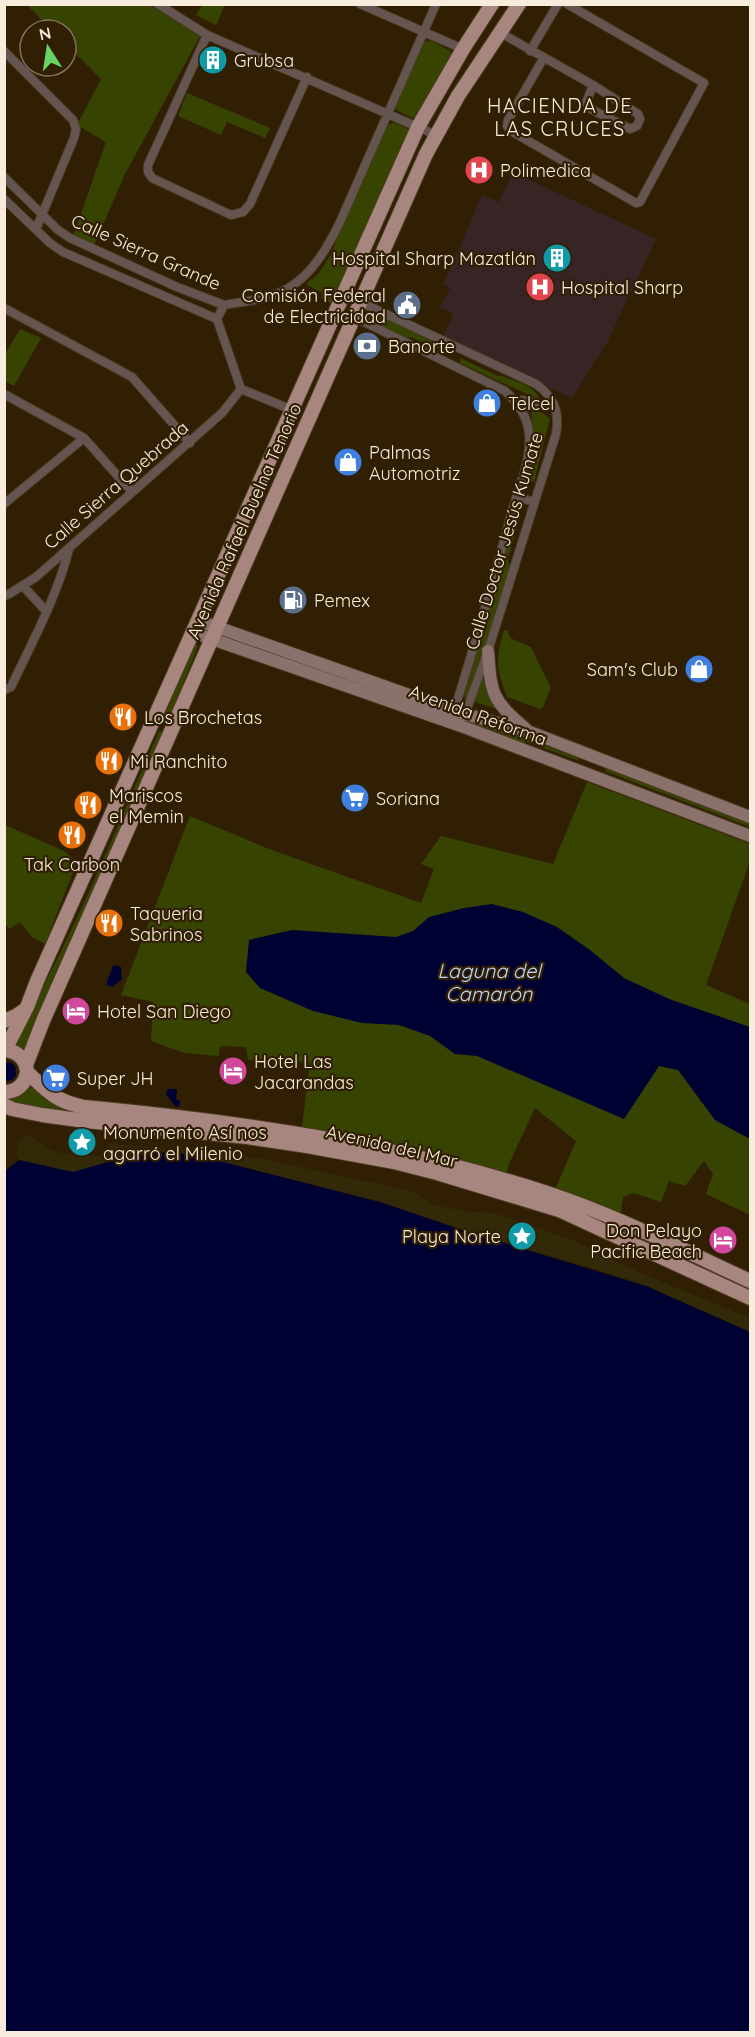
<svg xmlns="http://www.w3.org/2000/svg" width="755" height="2037" viewBox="0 0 755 2037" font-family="Quicksand,sans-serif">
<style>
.medical{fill:#372424}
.green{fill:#374401}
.sand{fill:#312908}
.water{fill:#000133}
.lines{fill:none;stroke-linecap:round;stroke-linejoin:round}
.street-casing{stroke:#4c3c22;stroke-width:10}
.secondary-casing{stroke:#4c3c22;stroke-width:14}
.primary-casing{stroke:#4c3c22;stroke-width:16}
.street{stroke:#655551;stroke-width:8}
.secondary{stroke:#8a716b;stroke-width:12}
.primary{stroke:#a7867f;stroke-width:14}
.labels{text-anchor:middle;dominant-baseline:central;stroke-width:4.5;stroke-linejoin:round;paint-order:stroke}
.poi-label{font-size:18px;fill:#f8eddd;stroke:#301f03;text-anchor:start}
.street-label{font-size:18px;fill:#f8eddd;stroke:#301f03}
.neighbourhood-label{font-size:20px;letter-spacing:1.5px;fill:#f8eddd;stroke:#301f03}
.water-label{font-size:20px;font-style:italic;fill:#bed4fd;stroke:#301f03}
</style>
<rect width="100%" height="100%" fill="#301f03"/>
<path class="medical" d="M513 172 656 239 608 341 572 398 441 340 453 314 440 307 450 288 443 285 482 195 499 202Z"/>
<path class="green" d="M203 4 225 5 216 25 196 15Z
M27 5H150L200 36 125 174 93 248 72 239 106 142 77 125 101 79 66 44V30H52Z
M432 41 450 51 452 55 418 116 412 118 396 110 394 102 423 42Z
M187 93 270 128 265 138 227 122 221 135 178 116Z
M394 122 408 129 409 132 331 303 321 298 322 293 306 284 318 274 330 256 385 126Z
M366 311H369L442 345V350L410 337 406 338 366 318Z
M20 329 41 338 14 386 5 381V354Z
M460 358 498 376H502C515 381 537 386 540 400L460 363Z
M534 408 550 418 534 482 529 481 525 475 534 436 531 413Z
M519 502 523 504 508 559 510 570 469 696 465 698 464 696Z
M504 630 508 631 510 638 531 647 551 688 543 707 540 709 507 697C496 666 495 662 504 630Z
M195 643 198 646 168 722 163 719Z
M484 670 503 711 475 702Z
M478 721 576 757 579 761 527 742 524 744 476 726Z
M159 731 163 732 25 1056 9 1048C69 948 112 837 159 731Z
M607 765 750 821V827L605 771Z
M587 782 750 844V861L706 985 750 1004V1215L706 1194 713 1174 704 1161 685 1186 669 1181 661 1202 634 1193 623 1197 620 1218 554 1192 576 1141 535 1108 509 1164 506 1176 302 1127 310 1062 248 1060 246 1047 220 1046 219 1056 184 1053 151 1041 153 1002 121 995 190 816 269 849 421 903 434 869 421 864 441 836 553 864Z
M5 825 64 851 77 862 45 944 32 937 20 922 9 929 5 923Z
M31 1085 41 1094 154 1118 160 1123 98 1119 14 1106 5 1099 19 1093Z"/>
<path class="sand" d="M32 1136C53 1158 76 1155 104 1156L110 1143 263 1159 415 1192 434 1205 464 1211 495 1213 574 1241 634 1270 750 1318V1332L646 1286 605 1272 468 1232 380 1202 227 1163 158 1152 122 1158 73 1173 19 1160 16 1153 18 1141 24 1137Z"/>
<path class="water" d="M492 904 523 912 557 927 590 950 624 978 669 999 750 1027V1139L715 1120 678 1070 659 1066 624 1119 477 1056 455 1054 430 1036 399 1025 362 1023 313 1011 260 988 246 972 249 940 292 930 396 937 413 931 429 917 464 908Z
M116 965 121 967 122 979 112 987 107 985V981L113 966Z
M10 1062 15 1066 16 1075C14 1079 10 1082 5 1080V1063Z
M168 1089H175L177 1091 176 1099 179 1100 180 1104 178 1107 175 1106 166 1094Z
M158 1152 180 1153 227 1163 380 1202 468 1232 646 1286 750 1332V2032H5V1171L19 1160 73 1172 122 1158Z"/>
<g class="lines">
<g class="street-casing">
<path id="street" d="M158 4 207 35 436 135
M360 4 463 49
M499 32 593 85 638 114 640 119 637 126 630 129 589 108 586 103 593 85
M207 35 148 165V172L152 178 231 215 243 212 250 204 307 77
M4 51 73 120 76 129 74 138 36 229
M530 51 558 4
M543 59 508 120 507 126 511 131 636 203 640 202 704 83 567 4
M4 177 58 230 70 238 177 287 224 305
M4 199 50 243 63 252 217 319
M360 302 536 384C554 397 560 412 556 434L488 651 464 717
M224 305C239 302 256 301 271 296 306 285 325 253 340 222L436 4
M224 305 217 319 241 389 290 409
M4 308 132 377 190 443
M354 317 505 391C517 402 528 417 529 434 532 458 518 491 511 515 493 581 474 648 453 714
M4 394 84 438 132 492
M515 401C529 397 541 410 554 404
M516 497 535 502
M4 504 84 438
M23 586 46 611
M4 596 9 594 36 577 222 413 241 389
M4 690 11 687C32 642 57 597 69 549"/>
</g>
<g class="secondary-casing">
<path id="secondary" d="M197 620 454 711 530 732 750 817
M192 632 461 726 750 836
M488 651C491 695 492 700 526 729"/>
</g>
<g class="primary-casing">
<path id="primary" d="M4 1021 16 1016 26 1009
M4 1050C18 1051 26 1059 27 1072 25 1084 18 1092 4 1092
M5 1050 27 1007 37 981 418 127 463 49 492 4
M26 1065 43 1021 426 154 458 96 519 4
M27 1072C48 1092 55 1101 84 1107 241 1122 397 1144 547 1193 617 1216 683 1250 750 1281
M4 1105 12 1109 42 1115 86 1121 247 1137 307 1146 394 1162 437 1173 559 1210 750 1298"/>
</g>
<use href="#street" class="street"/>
<use href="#secondary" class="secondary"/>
<use href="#primary" class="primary"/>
</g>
<defs>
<g id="building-disc" transform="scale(1.5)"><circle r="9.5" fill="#0f9aa8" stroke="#301f03"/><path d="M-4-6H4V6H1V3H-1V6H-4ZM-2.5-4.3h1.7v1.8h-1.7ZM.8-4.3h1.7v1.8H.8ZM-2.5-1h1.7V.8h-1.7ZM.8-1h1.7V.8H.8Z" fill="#fff"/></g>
<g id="hospital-disc" transform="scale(1.5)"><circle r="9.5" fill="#e0444e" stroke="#301f03"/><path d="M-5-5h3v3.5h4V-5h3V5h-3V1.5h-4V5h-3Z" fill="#fff"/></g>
<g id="civic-disc" transform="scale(1.5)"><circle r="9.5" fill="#5c6f8a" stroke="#301f03"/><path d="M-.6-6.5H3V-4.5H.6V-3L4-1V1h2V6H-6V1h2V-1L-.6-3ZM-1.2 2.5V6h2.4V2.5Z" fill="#fff"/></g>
<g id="bank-disc" transform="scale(1.5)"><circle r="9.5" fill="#5c6f8a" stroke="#301f03"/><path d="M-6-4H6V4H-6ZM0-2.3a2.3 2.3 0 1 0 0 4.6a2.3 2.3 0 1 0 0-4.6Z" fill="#fff"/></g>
<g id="shop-disc" transform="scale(1.5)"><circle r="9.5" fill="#3f7fe0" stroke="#301f03"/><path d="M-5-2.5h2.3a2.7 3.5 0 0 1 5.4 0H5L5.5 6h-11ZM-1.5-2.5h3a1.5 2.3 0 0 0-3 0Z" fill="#fff"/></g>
<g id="fuel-disc" transform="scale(1.5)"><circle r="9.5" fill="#5c6f8a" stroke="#301f03"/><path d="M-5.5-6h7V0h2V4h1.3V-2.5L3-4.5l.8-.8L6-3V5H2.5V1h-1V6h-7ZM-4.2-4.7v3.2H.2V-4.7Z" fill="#fff"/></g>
<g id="restaurant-disc" transform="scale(1.5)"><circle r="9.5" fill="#e8710a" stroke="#301f03"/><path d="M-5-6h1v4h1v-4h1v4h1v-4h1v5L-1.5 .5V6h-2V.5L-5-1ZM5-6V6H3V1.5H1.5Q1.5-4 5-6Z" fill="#fff"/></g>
<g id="supermarket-disc" transform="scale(1.5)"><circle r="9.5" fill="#3f7fe0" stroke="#301f03"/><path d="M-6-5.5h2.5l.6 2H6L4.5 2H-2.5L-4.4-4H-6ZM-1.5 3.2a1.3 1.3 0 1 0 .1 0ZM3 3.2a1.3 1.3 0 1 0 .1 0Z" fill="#fff"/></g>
<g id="hotel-disc" transform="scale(1.5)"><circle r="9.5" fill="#d1479c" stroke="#301f03"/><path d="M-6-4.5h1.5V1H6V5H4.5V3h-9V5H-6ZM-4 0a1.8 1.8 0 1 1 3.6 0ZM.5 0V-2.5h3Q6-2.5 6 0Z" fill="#fff"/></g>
<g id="sight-disc" transform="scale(1.5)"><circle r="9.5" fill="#0f9aa8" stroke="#301f03"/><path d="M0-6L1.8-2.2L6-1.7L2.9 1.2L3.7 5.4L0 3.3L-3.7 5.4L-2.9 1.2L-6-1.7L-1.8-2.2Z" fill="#fff"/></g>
</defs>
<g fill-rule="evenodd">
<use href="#building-disc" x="213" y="60"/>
<use href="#hospital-disc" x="479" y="170"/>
<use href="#building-disc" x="557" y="258"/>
<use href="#hospital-disc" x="540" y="287"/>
<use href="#civic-disc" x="407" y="305"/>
<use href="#bank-disc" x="367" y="346"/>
<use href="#shop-disc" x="487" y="403"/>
<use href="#shop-disc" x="348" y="462"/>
<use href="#fuel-disc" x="293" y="600"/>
<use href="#shop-disc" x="699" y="669"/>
<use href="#restaurant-disc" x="123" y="717"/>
<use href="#restaurant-disc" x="109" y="761"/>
<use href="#supermarket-disc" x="355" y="798"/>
<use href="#restaurant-disc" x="88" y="805"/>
<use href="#restaurant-disc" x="72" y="835"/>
<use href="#restaurant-disc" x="109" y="923"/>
<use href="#hotel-disc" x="76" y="1011"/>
<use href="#hotel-disc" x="233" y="1071"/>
<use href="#supermarket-disc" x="56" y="1078"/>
<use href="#sight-disc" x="82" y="1142"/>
<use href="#sight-disc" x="522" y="1236"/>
<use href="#hotel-disc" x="723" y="1240"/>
</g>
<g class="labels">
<g class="poi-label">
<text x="234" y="60">Grubsa</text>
<text x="500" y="170">Polimedica</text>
<text x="536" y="258" text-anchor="end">Hospital Sharp Mazatlán</text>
<text x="561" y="287">Hospital Sharp</text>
<text x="386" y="295" text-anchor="end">Comisión Federal<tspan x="386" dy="21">de Electricidad</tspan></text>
<text x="388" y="346">Banorte</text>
<text x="508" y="403">Telcel</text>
<text x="369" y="452">Palmas<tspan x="369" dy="21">Automotriz</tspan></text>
<text x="314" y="600">Pemex</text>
<text x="678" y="669" text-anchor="end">Sam's Club</text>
<text x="144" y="717">Los Brochetas</text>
<text x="130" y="761">Mi Ranchito</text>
<text x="109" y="795">Mariscos<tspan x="109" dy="21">el Memin</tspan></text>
<text x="376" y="798">Soriana</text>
<text x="72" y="864" text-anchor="middle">Tak Carbon</text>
<text x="130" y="913">Taqueria<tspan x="130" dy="21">Sabrinos</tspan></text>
<text x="97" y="1011">Hotel San Diego</text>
<text x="254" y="1061">Hotel Las<tspan x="254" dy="21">Jacarandas</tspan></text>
<text x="77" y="1078">Super JH</text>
<text x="103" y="1132">Monumento Así nos<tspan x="103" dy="21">agarró el Milenio</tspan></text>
<text x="702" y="1230" text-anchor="end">Don Pelayo<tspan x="702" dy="21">Pacific Beach</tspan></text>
<text x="501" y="1236" text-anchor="end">Playa Norte</text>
</g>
<g class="street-label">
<text transform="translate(146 252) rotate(24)">Calle Sierra Grande</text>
<text transform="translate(116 485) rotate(-41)">Calle Sierra Quebrada</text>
<text transform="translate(244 521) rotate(-66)">Avenida Rafael Buelna Tenorio</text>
<text transform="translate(504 541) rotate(-73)">Calle Doctor Jesús Kumate</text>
<text transform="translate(478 715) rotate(20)">Avenida Reforma</text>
<text transform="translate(392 1146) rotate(13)">Avenida del Mar</text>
</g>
<g class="neighbourhood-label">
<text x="560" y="105">HACIENDA DE<tspan x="560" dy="23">LAS CRUCES</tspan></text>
</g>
<g class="water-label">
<text x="489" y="970">Laguna del<tspan x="489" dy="23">Camarón</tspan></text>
</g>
</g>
<rect width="755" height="2037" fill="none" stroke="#f8eddd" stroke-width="12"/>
<g transform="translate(48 48) rotate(348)"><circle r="28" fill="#301f03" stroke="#80715a" stroke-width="1.5"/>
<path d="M0-4.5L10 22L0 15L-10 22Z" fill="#68d465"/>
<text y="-9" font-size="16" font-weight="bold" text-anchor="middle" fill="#f8eddd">N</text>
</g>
</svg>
